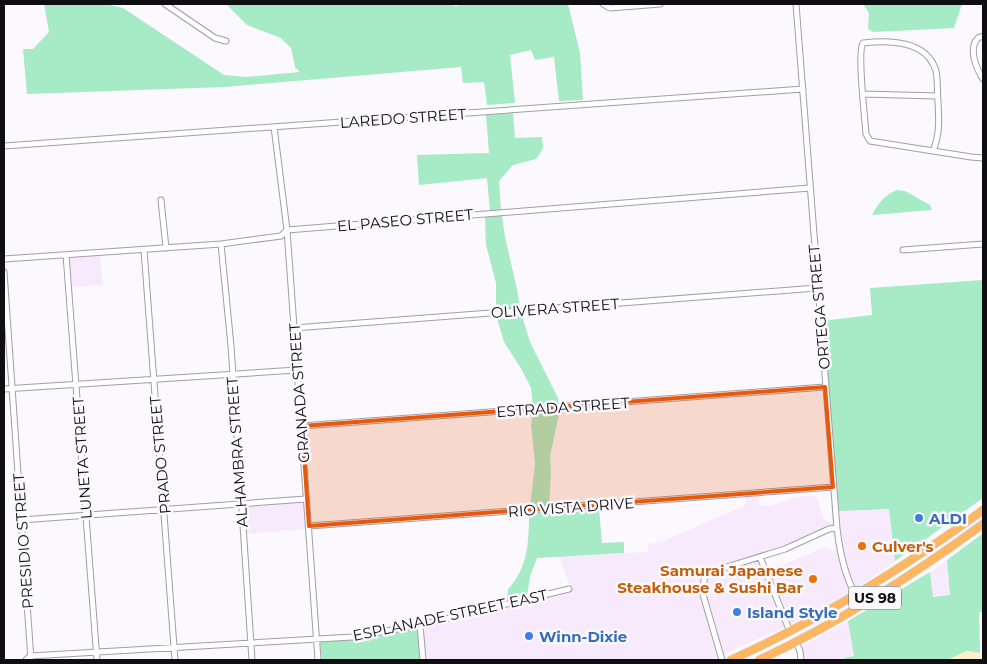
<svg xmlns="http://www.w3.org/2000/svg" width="987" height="664" viewBox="0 0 987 664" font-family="Montserrat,sans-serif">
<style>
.commercial{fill:#f8eafd}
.green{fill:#a6eac6}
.sand{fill:#faf0ca}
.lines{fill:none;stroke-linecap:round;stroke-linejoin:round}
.minor-casing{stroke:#a29da7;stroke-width:7}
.highway-casing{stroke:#d4d4d4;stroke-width:9}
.minor{stroke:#fff;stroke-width:5}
.highway{stroke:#fdb763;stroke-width:8}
.marked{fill:#e8590c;fill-opacity:0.2;stroke:#e8590c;stroke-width:4;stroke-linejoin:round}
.shop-dot{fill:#3f7fe0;stroke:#fbf8fe;stroke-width:2}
.food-dot{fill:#e8710a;stroke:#fbf8fe;stroke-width:2}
.labels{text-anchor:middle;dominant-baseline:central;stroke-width:5;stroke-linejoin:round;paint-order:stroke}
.shield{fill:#fbf8fe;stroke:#565458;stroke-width:1}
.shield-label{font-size:14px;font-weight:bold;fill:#0f0e11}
.street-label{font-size:15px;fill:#0f0e11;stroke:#fbf8fe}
.shop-label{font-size:15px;font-weight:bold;fill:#366cbe;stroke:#fbf8fe;text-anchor:start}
.food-label{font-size:15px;font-weight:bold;fill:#c56008;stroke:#fbf8fe;text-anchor:start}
</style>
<rect width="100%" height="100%" fill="#fbf8fe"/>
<path class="commercial" d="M100 255 103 285 72 287 69 258Z
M836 486 839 511 889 509 895 561 855 589 845 564Z
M831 490 834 525 784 546 713 568 703 575 700 592 718 657 709 660H425L423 627 572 591 559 556 648 552V544L661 542 746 505 745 497 761 495 758 501 760 506H771L793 498 813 495 817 498 824 520 832 523Z
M304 502 306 529 245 534 243 507Z
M834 531 840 565 851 592 789 625 766 566 771 570 825 547 832 551 837 549Z
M758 560 785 627 722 655 704 590 707 578 715 573Z
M947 560 950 595 933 597 930 572Z
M848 621 854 656 838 660H803L801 647Z"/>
<path class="green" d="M44 4H106L123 8 224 75 246 77 300 72 295 67 291 48 281 38 247 25 226 4H451L456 6 461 4H568L580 53 583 100 559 101 554 57 535 60 531 50 510 55 515 103 487 105 484 82 463 83 461 67 225 87 27 94 23 49H33L49 32Z
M863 4H962L954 28 873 32 868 29 869 13Z
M513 113 515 138 542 137 543 149 536 159 513 165 499 181 501 210 490 211 487 178 419 185 417 155 489 153 486 115Z
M897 190 905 191 930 205 932 210 872 215C879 202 884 196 897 190Z
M502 215C505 247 516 276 520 308L496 310V283L486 245 485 217Z
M983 280V498L895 561 889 509 839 511 822 321 872 315 870 288Z
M521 313 530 342 558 398 559 404 533 406 531 388 522 370 504 342 496 315Z
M560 410 550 456 551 474 549 506 530 507 535 464 531 425 533 412Z
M599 508 602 543 624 542V553L537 558 530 576 527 596 507 602 508 589C528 569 529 540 529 513Z
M983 533V612H979L980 653 967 651 947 660H845L844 658 854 656 848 621 930 572 933 597 950 595 947 560Z
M418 628 420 660H322L320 642 376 637Z"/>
<path class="sand" d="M967 651 980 653 981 660H947Z"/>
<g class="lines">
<g class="minor-casing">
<path id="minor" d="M165 4 215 38 226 41
M603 4 610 8 660 4
M796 4 837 528C840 556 846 582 862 606
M983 36 978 38C968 48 976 68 983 79
M863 94 937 96
M274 127 287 230 318 660
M4 146 803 89
M933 151C940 134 939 120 938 102 937 92 938 80 936 71 927 40 888 40 863 43 857 51 865 119 866 134L870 141 971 157 983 158
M161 200 166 248
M221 244 231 346 252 660
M144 250 175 660
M903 250 983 244
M66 255 97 660
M4 259 221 244 281 236 287 230 810 188
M4 272 31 660
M294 328 817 288
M4 389 297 370
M302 426 825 387
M21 520 306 499
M309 526 833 487
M760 557 790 632
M420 625 423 660
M796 642 800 651 801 660
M26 660 30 656 352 637 420 625 569 589
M722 660 702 591 705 576 714 571 785 549 829 529 837 528"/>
</g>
<g class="highway-casing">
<path id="highway" d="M731 660C821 619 904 568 983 510
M759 660C839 623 912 576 983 524"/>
</g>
<use href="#minor" class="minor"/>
<use href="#highway" class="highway"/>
</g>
<path class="marked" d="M825 387 833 487 309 526 302 426Z"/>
<g class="shop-dot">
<circle cx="919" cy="518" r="5"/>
<circle cx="737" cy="612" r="5"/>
<circle cx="529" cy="636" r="5"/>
</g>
<g class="food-dot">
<circle cx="862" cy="546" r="5"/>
<circle cx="813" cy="579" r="5"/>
</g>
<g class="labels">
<rect class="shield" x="849" y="586.5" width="52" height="23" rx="4"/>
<g class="shield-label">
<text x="875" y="598">US 98</text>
</g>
<g class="street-label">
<text transform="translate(403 118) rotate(-4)">LAREDO STREET</text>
<text transform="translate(405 220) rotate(-5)">EL PASEO STREET</text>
<text transform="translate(819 307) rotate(-95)">ORTEGA STREET</text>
<text transform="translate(555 308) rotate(-4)">OLIVERA STREET</text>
<text transform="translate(299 393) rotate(-94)">GRANADA STREET</text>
<text transform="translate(563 407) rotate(-4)">ESTRADA STREET</text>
<text transform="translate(237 452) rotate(-94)">ALHAMBRA STREET</text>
<text transform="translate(160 455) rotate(-95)">PRADO STREET</text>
<text transform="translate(82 458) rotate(-94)">LUNETA STREET</text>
<text transform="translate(571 507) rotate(-4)">RIO VISTA DRIVE</text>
<text transform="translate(23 541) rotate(-94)">PRESIDIO STREET</text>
<text transform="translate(450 615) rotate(-12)">ESPLANADE STREET EAST</text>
</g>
<g class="shop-label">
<text x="929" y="518">ALDI</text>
<text x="747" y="612">Island Style</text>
<text x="539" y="636">Winn-Dixie</text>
</g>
<g class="food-label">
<text x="872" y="546">Culver's</text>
<text x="803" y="570" text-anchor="end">Samurai Japanese<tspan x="803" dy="17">Steakhouse &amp; Sushi Bar</tspan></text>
</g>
</g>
<rect width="987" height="664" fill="none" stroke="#0f0e11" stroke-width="10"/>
</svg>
